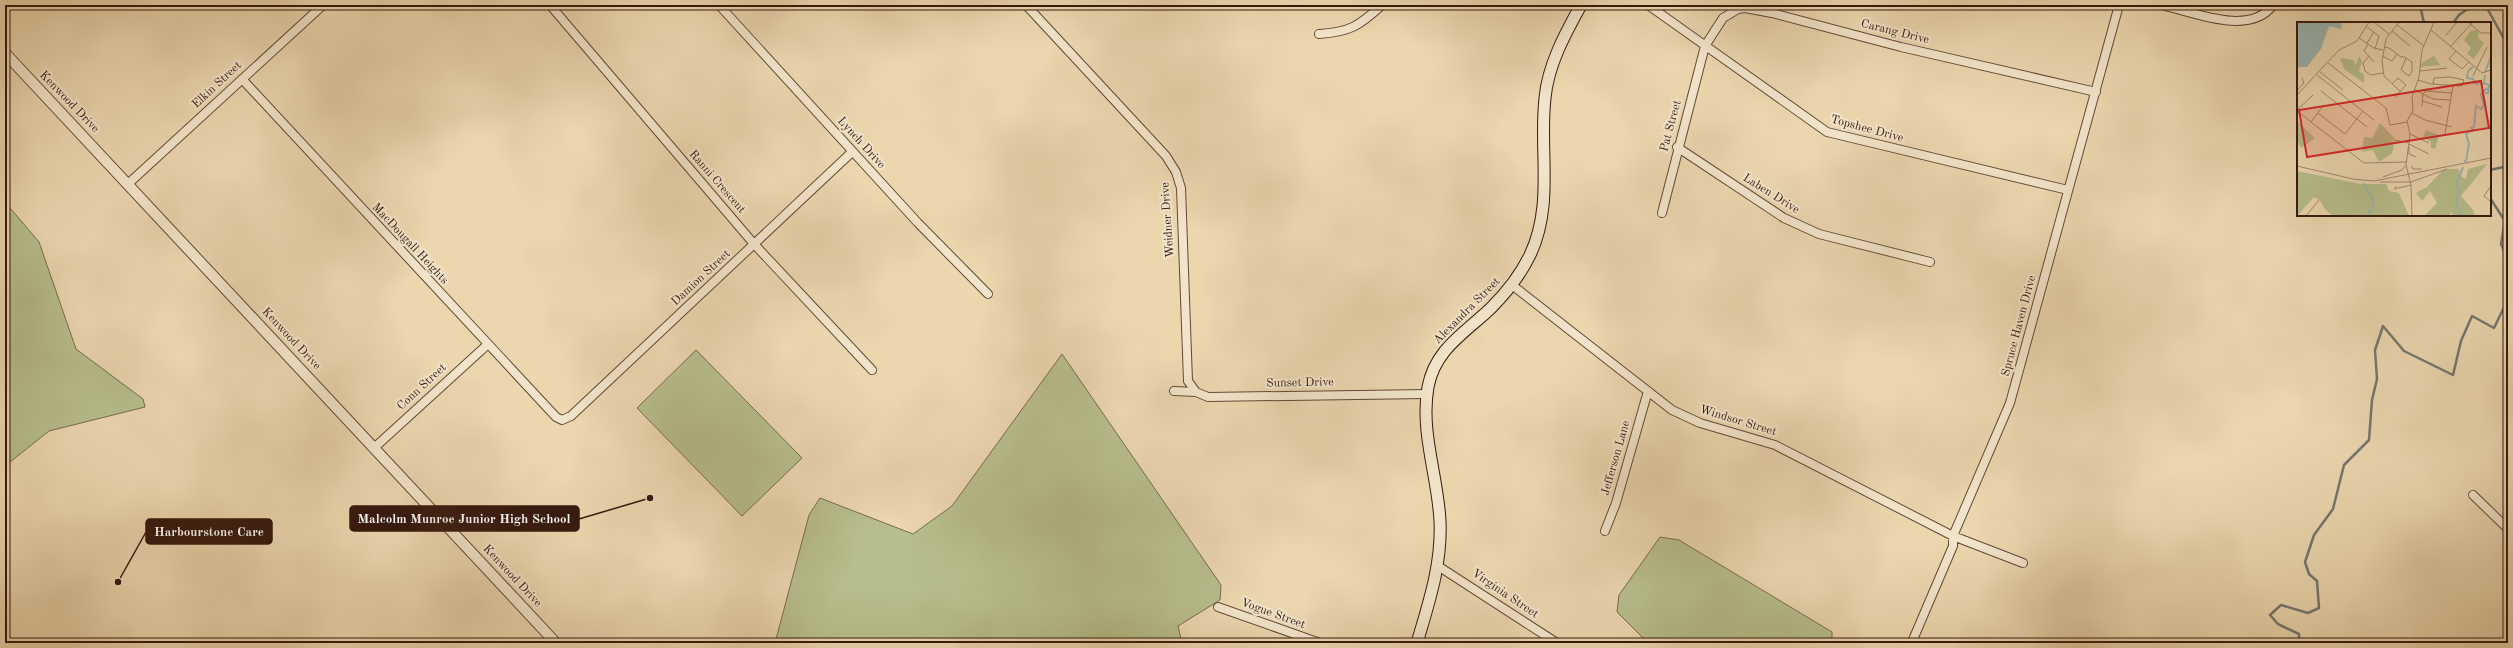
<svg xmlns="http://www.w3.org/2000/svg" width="2513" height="648" viewBox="0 0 2513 648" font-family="'Old Standard TT',serif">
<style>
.green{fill:#b7be8b;stroke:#766b4c}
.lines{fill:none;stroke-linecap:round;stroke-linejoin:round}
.stream{stroke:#737772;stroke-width:2.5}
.minor-casing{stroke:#634836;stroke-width:10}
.tertiary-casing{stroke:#634836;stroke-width:12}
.secondary-casing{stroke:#36180e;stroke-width:13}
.minor{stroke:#f2e4ca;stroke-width:8}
.tertiary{stroke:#f2e4ca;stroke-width:10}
.secondary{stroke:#f2e4ca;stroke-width:11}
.labels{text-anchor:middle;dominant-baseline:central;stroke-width:4;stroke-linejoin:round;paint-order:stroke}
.street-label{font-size:12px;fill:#36180e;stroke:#f2e4ca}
.inset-river{fill:none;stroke:#9bb7b4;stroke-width:2}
.inset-road{fill:none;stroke:#a38a6e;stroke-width:1}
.view{fill:#d62828;fill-opacity:0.15;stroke:#d62828;stroke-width:2}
.inset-edge{fill:none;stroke:#36180e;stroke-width:2}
.leader{fill:none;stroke:#36180e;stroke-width:1.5}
.callout-dot{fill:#36180e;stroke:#f2e4ca;stroke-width:1.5}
.callout{fill:#36180e;stroke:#36180e;stroke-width:1.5}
.callout-label{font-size:13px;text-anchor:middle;font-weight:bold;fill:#fff}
</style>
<rect width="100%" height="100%" fill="#ebd6ae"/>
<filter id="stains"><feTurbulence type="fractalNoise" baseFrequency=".005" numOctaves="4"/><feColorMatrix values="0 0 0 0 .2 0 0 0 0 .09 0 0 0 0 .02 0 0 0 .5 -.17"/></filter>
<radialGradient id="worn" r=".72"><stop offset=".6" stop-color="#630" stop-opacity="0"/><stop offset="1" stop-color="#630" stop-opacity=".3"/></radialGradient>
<path class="green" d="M5 202 39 242 76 349 143 399 145 407 49 431 5 466Z
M696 350 802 458 742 516 637 408Z
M1062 354 1221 585 1220 600 1178 626 1182 643H775L809 515 820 498 913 534 952 506Z
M1660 537 1679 540 1832 632V643H1648L1617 612 1619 595Z"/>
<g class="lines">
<path class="stream" d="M2420 5 2424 23
M2480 5 2487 8 2508 46
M2453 23 2459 15 2473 5
M2490 170 2508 166
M2490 198 2505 221 2501 244 2508 259
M2254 643H2258
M2299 643V634L2278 624 2270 615 2281 605 2308 613 2319 608 2317 581 2309 574 2305 562 2314 535 2333 509 2344 465 2369 440 2372 400 2377 379 2375 350 2383 326 2404 351 2453 375 2461 341 2472 316 2494 328 2508 299"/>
<g class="minor-casing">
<path id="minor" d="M550 5 754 244 872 370
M719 5 918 223 988 294
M1026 5 1166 156 1176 172 1181 188 1188 381 1196 392
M1648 5 1827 132 2068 190
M2162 5C2193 12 2250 37 2273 5
M1319 34C1350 32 1359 26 1382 5
M242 79 556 417 562 420 571 416 852 152
M1677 147 1784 218 1819 234 1930 262
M129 183 323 5
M1662 213 1705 46 1723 18 1738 9 1745 8 1772 13 1901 47 2096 92
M1512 285 1672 410 1700 423 1775 445 1953 536 2023 563
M1174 391 1196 392 1208 397 1427 394
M374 448 487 345
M2473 495 2508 529
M1605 531 1616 503 1648 391
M1438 566 1557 643
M1218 607 1320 643
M1912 642 1953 546V536L2010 403 2119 5"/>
</g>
<g class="tertiary-casing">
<path id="tertiary" d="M5 53 556 643"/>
</g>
<g class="secondary-casing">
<path id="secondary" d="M1417 643C1429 602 1442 564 1440 521 1438 477 1420 432 1428 387 1435 349 1465 333 1491 308 1507 292 1520 276 1530 255 1554 205 1539 151 1545 98 1548 65 1565 34 1581 5"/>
</g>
<use href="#minor" class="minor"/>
<use href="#tertiary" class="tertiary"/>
<use href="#secondary" class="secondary"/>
</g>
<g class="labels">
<g class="street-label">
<text transform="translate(1895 32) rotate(14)">Carang Drive</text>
<text transform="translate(217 85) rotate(-43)">Elkin Street</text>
<text transform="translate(69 102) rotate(46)">Kenwood Drive</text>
<text transform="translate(1671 126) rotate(-75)">Pat Street</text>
<text transform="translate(1867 129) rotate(15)">Topshee Drive</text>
<text transform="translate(861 143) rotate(48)">Lynch Drive</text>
<text transform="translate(717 182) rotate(49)">Ranni Crescent</text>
<text transform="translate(1771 194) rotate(32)">Laben Drive</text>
<text transform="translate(1168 220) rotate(-94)">Weidner Drive</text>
<text transform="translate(410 244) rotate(47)">MacDougall Heights</text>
<text transform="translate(701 278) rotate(-43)">Damion Street</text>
<text transform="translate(1467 311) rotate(-45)">Alexandra Street</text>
<text transform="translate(2019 326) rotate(-75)">Spruce Haven Drive</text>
<text transform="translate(291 339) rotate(47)">Kenwood Drive</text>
<text transform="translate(1300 383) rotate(-1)">Sunset Drive</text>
<text transform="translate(422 387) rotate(-43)">Conn Street</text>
<text transform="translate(1738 421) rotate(17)">Windsor Street</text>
<text transform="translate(1616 458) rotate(-74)">Jefferson Lane</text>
<text transform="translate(512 576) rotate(47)">Kenwood Drive</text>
<text transform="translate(1505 594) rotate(34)">Virginia Street</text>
<text transform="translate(1273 614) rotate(20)">Vogue Street</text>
</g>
</g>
<g transform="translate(2297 22)">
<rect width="194" height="194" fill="#ebd6ae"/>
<path d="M179 8 182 10 181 16 187 21 177 37 170 32 174 26 167 18 174 9ZM62 34 65 39 62 49 67 53V61L47 47 43 36 56 38 59 43ZM137 34 143 43 122 45 126 40ZM1 100 18 116 4 126 0 119ZM83 101 98 117 95 120 97 126 94 132 82 140 76 128 65 130 67 115 75 116ZM129 108 142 113 138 127 134 126V120L126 114ZM190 142 164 174 176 188 178 194H156L154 189 153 194H127L140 181 133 169 125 179 119 171 130 165 147 147H161L165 155 169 157 171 147ZM0 149 63 162H89L92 169 102 171 112 194H35L27 186 23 178 17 175 0 194Z" fill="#b7be8b"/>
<path d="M0 0H44L45 7 32 4 24 27 10 45H2L0 50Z" fill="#9bb7b4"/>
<path class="inset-river" d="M176 45 171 49 170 56 176 57 179 62 182 60 185 63 188 61M188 50 194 35M188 71H191L192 63 187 61 188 53M167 139H169L172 122 169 112 176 108 174 106 177 105 179 84 184 87 187 83 184 72 190 66M66 161 76 177V185L69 194M161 194 164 190 159 182 162 168 159 162 166 145"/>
<path class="inset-road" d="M77 0 92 12M102 0 89 17 85 39 87 54 104 70M171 0 184 11H194M100 3 126 23M70 5 82 14 78 27M134 8 185 51 194 48M95 9 113 24M149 13 160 0M62 16 77 26 86 28M70 21 77 10M71 22 67 29 77 40M154 24 176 0M87 25 92 26 104 35H108L109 36 115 40V50L112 54 104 48 109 36M159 29 152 37 165 47 172 40M72 34 66 41 68 49 74 53 86 51M85 34 95 39 100 32M31 41 89 86 93 103M123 49 150 46M23 50 46 68M20 53 77 98M176 54 190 25M121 58 134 62 165 64 167 58 153 55 137 56 136 62M95 62 101 56 109 63 98 75M0 68 7 61 5 56M118 68 136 77 154 78M24 69 70 105M126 72 129 69 155 71M0 73 42 28 60 19 72 0M125 79 145 85M125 84 126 72M0 88 16 73M0 89 67 141 110 140M21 91 48 112 66 89M115 91 128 98 155 105M14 100 26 84M93 103 110 100M113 112 132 121M148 112 156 63M97 118 112 121M112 122 132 132M112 125V132L119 135M0 144 56 157 77 159 194 136M114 144 116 147H125M86 155 105 148 109 143M83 160H114L150 147M100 164 97 167 114 163M194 164 187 174 194 180M9 194 22 178M115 194 114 163 109 143 113 112 110 99 116 89 115 75 122 55 125 28 137 0"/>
<path class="view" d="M184 59 192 106 10 135 2 88Z"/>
<rect width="194" height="194" class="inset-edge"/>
</g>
<path class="leader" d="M650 498L579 519M118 582L146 532"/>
<g class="callout-dot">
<circle cx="650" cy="498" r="4"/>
<circle cx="118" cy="582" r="4"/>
</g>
<g class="callout">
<rect x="350" y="506" width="229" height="25" rx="4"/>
<rect x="146" y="519" width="126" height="25" rx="4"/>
</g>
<g class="callout-label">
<text x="464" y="523">Malcolm Munroe Junior High School</text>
<text x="209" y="536">Harbourstone Care</text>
</g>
<rect width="2513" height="648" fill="none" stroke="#ebd6ae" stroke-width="20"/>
<rect x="6" y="6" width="2501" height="636" fill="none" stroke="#36180e" stroke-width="2"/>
<rect x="10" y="10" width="2493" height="628" fill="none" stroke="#36180e"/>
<rect width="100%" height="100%" filter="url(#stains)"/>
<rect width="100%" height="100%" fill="url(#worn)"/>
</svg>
